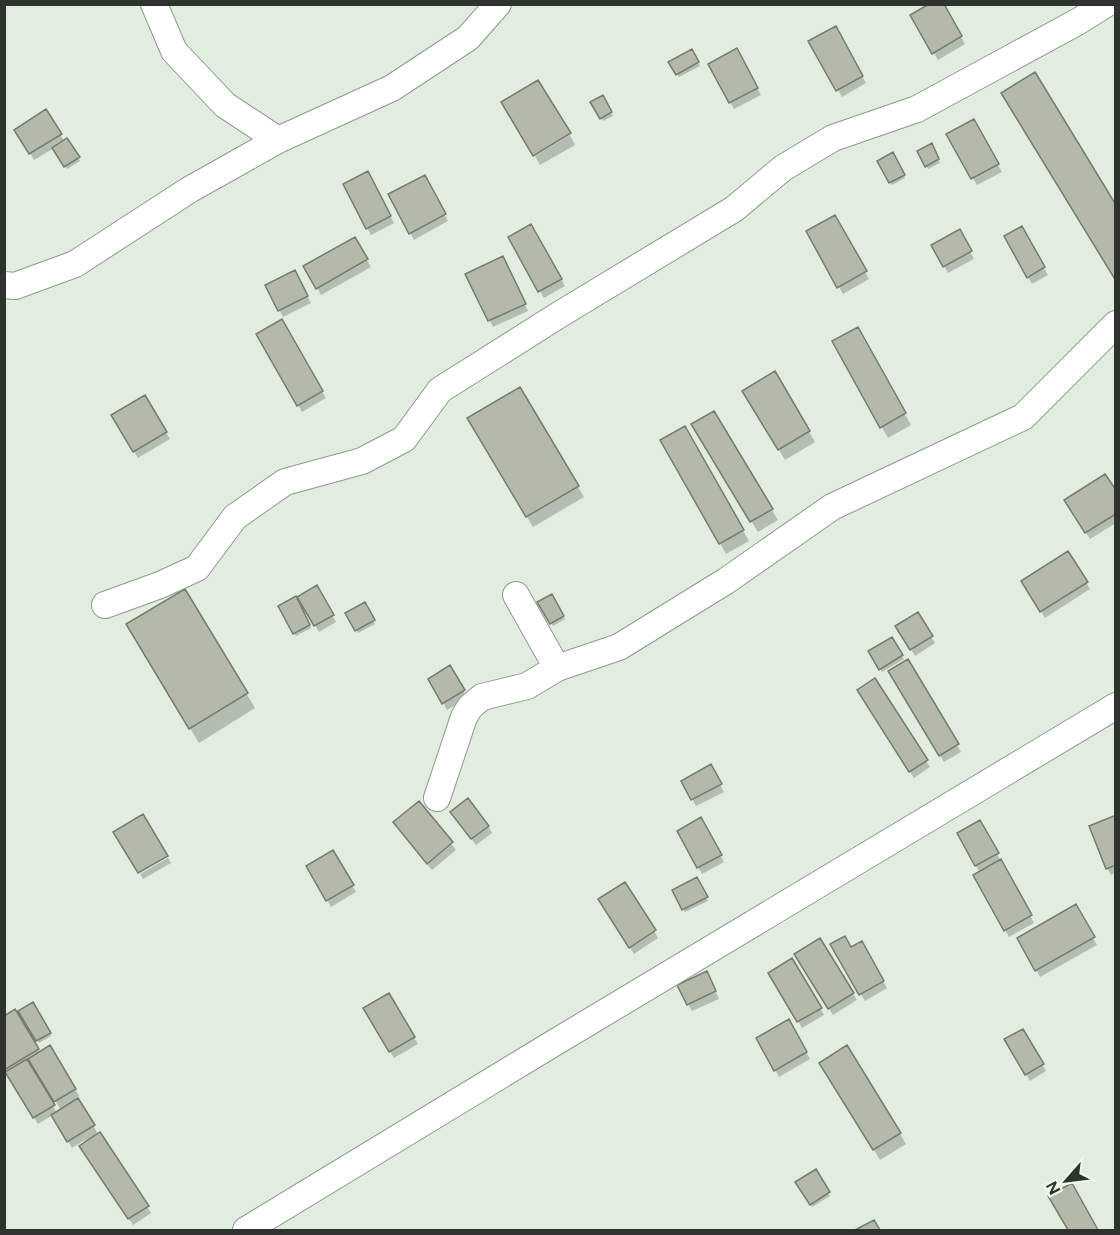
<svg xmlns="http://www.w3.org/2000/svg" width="1120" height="1235" viewBox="0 0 1120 1235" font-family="Figtree,sans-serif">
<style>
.shadow{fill:#0003;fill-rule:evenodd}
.building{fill:#b4baaa;stroke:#767c6d;stroke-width:1.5}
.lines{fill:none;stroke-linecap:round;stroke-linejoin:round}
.minor-casing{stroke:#8d9a8d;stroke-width:28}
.minor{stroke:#fff;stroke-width:26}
</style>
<rect width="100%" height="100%" fill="#e0eddf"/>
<path class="shadow" d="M943 4 965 44 938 60 912 15Z
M835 28 866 83 842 97 810 42Z
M737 50 761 95 734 109 710 64Z
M691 51 700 66 679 77 671 62Z
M602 97 613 116 603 121 592 102Z
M45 111 65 142 67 140 80 161 67 169 54 148 34 160 16 130Z
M973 121 1002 172 977 185 948 134Z
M570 135 575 145 540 165 535 156Z
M931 145 940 163 928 169 919 152Z
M893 154 905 178 892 185 879 161Z
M425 177 448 221 414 240 390 195Z
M371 180 394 223 371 235 345 185Z
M834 217 869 279 843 294 808 232Z
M531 226 565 286 544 298 510 238Z
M1021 228 1048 275 1032 284 1006 236Z
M959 231 974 259 948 273 933 246Z
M355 239 371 267 321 295 305 267Z
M506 265 528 311 493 327 467 275Z
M294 272 311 303 283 317 267 286Z
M281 321 326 398 302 412 258 334Z
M857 329 911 425 888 438 834 342Z
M774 373 815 442 785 460 744 391Z
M520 389 584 497 533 527 469 419Z
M145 397 170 439 138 458 113 416Z
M713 413 778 520 758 532 693 425Z
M685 428 749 541 726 554 662 441Z
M1116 493V523L1090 539 1066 501Z
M1068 553 1090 589 1045 618 1023 581Z
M317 587 336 622 319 632 299 597Z
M185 591 255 708 199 743 128 625Z
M551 596 565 619 553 626 539 603Z
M295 598 311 628 296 636 280 606Z
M364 604 375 624 358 633 347 613Z
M917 614 935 643 915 656 897 626Z
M892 639 904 659 882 672 870 652Z
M907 661 961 752 944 762 890 672Z
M450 667 467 698 447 710 430 679Z
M863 698 926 761 930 767 914 778Z
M710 766 724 792 696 806 683 781Z
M419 803 456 850 432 870 399 830Z
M1116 817V873L1111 875 1107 868Z
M456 819 488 826 492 833 476 845Z
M700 819 724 862 702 874 679 832Z
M980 822 1034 923 1009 937 975 875 980 873 959 834Z
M332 852 356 892 331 907 308 866Z
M168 858 171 863 143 879 140 874Z
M697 879 708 901 685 912 674 890Z
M1075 906 1097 945 1040 977 1019 938Z
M604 907 654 931 658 938 634 954Z
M820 940 857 1000 833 1015 796 955Z
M861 943 887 988 865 1001 833 945 851 949Z
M792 960 824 1015 802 1028 770 973Z
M710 980 719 999 692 1011 688 1004Z
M388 995 418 1044 394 1058 365 1009Z
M32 1004 51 1036 39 1043 20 1012Z
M15 1011 40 1053 50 1047 79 1096 77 1098 98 1134 151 1213 133 1225 85 1153V1140L72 1148 53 1115 38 1124 4 1070V1018ZM32 1062 61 1110 57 1113 28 1064Z
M789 1021 810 1059 779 1077 758 1038Z
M1022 1031 1046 1071 1030 1081 1006 1040Z
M821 1063 900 1134 906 1144 880 1160Z
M815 1171 830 1196 812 1207 797 1182Z"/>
<path class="building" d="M929 4H944L962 36 932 54 910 15Z
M836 26 863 76 836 91 808 41Z
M737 48 758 88 729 103 708 64Z
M692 49 699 62 676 75 668 62Z
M1035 72 1116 205V281L1001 93Z
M538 80 571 133 533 156 501 102Z
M603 95 612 112 600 119 590 102Z
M46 109 62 134 29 154 14 130Z
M974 119 999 164 971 179 946 134Z
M67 138 80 157 64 167 52 148Z
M932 143 939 159 925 167 917 151Z
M893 152 905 175 889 183 877 161Z
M368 171 391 216 366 229 343 184Z
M425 175 446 214 409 234 388 194Z
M835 215 867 271 837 288 806 231Z
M531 224 562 279 538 292 508 237Z
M1022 226 1045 267 1027 278 1004 236Z
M960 229 972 251 943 267 931 245Z
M355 237 368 259 316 289 303 266Z
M503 256 526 304 488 321 465 274Z
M295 270 308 296 278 311 265 285Z
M282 319 323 391 297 406 256 334Z
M858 327 906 413 880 428 832 341Z
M775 371 810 431 778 450 742 391Z
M520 387 579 486 526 517 467 418Z
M145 395 167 432 133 452 111 415Z
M714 411 773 509 750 522 691 424Z
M685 426 744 530 719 544 660 440Z
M1105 474 1116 490V514L1085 533 1064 500Z
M1068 551 1088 582 1040 612 1021 581Z
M317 585 334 615 314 626 297 597Z
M185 589 248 693 189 729 126 624Z
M552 594 564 616 550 624 537 602Z
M296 596 310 625 293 634 278 606Z
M365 602 375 620 355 631 345 613Z
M918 612 933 636 910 650 895 626Z
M892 637 903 655 879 670 868 651Z
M908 659 959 744 939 756 888 671Z
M450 665 465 690 442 704 428 679Z
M875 678 928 760 909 772 857 690Z
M711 764 722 784 691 800 681 781Z
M468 798 489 826 471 839 450 812Z
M419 801 453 842 427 864 393 822Z
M143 814 168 856 138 873 113 832Z
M1116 815V865L1106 869 1089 826Z
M701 817 722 855 697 868 677 831Z
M980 820 999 853 975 866 957 833Z
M333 850 354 885 326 901 306 866Z
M1001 859 1032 915 1004 931 973 875Z
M697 877 708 897 682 910 672 890Z
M625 882 656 930 629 948 598 899Z
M1076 904 1095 937 1035 971 1017 938Z
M845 936 851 947 862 941 884 981 859 995 830 944Z
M820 938 854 993 828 1009 794 954Z
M792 958 822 1008 797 1022 768 973Z
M707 971 716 991 687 1005 677 985Z
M389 993 415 1037 389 1052 363 1008Z
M33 1002 51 1033 36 1041 18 1011Z
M15 1009 39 1049 4 1070V1016Z
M789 1019 807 1052 774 1071 756 1038Z
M1023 1029 1044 1064 1025 1075 1004 1039Z
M50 1045 76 1089 54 1102 28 1059Z
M847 1045 901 1133 873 1150 819 1063Z
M27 1059 55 1105 33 1118 5 1072Z
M78 1098 95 1125 67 1142 51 1115Z
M100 1132 149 1206 128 1219 79 1146Z
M816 1169 830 1192 810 1205 795 1182Z
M1072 1183 1098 1230H1068L1048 1196Z
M874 1220 880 1230H855Z"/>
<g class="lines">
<g class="minor-casing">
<path id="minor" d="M154 4 174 51 225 105 278 140
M4 285 15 286 75 264 189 190 278 140 392 88 468 38 498 4
M516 595 557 668
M105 605 160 585 197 568 235 517 285 482 362 461 404 439 440 390 562 313 734 209 783 168 833 138 917 109 1079 21 1106 4
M437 798 464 717 470 707 482 697 527 686 557 668 619 647 726 581 832 507 1023 417 1116 324
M246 1230 549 1046 1116 706"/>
</g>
<use href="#minor" class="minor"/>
</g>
<rect width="1120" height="1235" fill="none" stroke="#2e332d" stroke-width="12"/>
<g transform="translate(1066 1181) rotate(242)" stroke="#edfaec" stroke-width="4.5" paint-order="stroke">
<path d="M0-4.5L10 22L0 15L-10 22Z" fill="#2e332d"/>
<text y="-9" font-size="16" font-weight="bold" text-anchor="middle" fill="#2e332d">N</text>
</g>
</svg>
